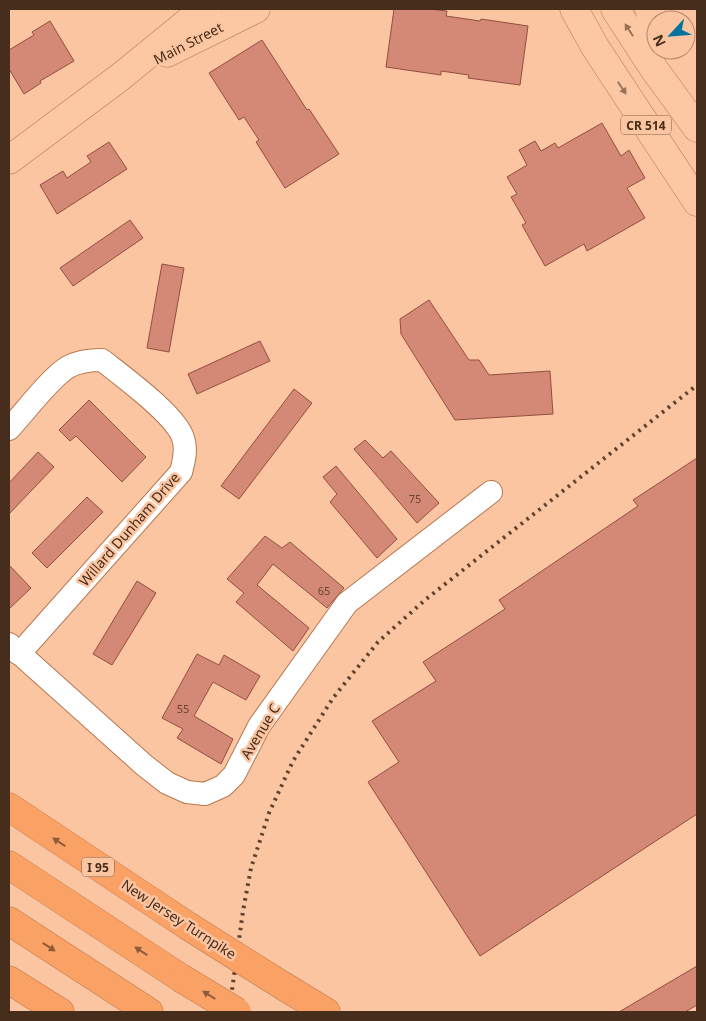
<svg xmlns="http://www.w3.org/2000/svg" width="706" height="1021" viewBox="0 0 706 1021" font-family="'Noto Sans',sans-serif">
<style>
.building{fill:#d48977;stroke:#934e3f}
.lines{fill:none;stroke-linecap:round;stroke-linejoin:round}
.minor-casing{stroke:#b6784e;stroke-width:24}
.major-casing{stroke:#bb784c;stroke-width:29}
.highway-casing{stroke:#bb784c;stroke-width:29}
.minor{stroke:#fff;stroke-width:22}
.major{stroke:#fcc7a3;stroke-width:28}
.highway{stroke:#faa166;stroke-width:28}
.rail{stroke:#5f412d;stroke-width:4;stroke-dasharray:2.5 5;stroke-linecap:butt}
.highway-bridge-casing{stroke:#bb784c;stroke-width:29;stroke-linecap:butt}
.highway-bridge{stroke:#faa166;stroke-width:28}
.oneway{fill:#987258}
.oneway2{fill:#8f5b39}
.labels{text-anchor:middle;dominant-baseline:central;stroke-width:5;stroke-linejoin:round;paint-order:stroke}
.number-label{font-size:11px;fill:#6a4432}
.shield{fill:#fbc5a2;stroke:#7d5b44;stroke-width:1}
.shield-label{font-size:12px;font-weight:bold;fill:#472d1b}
.street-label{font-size:14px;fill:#472d1b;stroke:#fbc5a2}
</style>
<rect width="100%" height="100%" fill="#fbc5a2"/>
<path class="building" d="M394 9H429L447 11 446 16 480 21 481 19 528 26 520 85 468 78 469 75 441 71V75L386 67Z
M50 21 74 61 40 81 41 83 24 94 9 69V50L34 35 32 32Z
M262 40 307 110 309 109 339 154 285 188 256 142 259 140 244 117 239 120 209 73Z
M602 123 621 156 629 150 645 178 627 188 645 218 587 251 584 244 545 266 522 225 526 223 511 197 517 194 507 177 527 165 519 150 535 141 541 151 555 143 558 148Z
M109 142 127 169 57 214 40 185 63 171 67 178 91 162 87 156Z
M130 220 143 238 73 286 60 268Z
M162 264 184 268 169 352 147 348Z
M429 300 469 360H479L489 375 550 371 553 414 455 420 401 334 400 319Z
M260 341 270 361 197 394 188 374Z
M294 389 312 403 239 499 221 486Z
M89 400 146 457 122 482 76 436 70 441 59 430Z
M365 440 383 458 391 451 439 503 417 523 354 449Z
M38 452 54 467 9 514V483Z
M697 458V814L480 956 368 782 399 762 372 721 436 681 423 662 505 609 499 600 638 506 633 500Z
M336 466 397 539 377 558 330 502 337 494 323 477Z
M87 497 103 512 47 568 32 553Z
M265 536 282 548 290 542 344 588 327 608 273 564 257 585 309 628 293 651 236 602 244 593 227 579Z
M9 565 31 588 9 609Z
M137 581 156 593 112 665 93 654Z
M197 654 219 665 224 655 260 676 246 700 213 682 194 716 233 739 221 764 177 738 183 729 162 718Z
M697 966V1005L685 1012H619Z"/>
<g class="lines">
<g class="minor-casing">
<path id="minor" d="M9 429C24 413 51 377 68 367 79 361 90 360 102 360 122 376 176 415 183 438 187 449 184 461 181 472L19 654
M9 644 144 765 167 783 187 792 205 794 223 786 234 775 259 726 347 603 491 492"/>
</g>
<g class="major-casing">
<path id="major" d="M574 9 595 47 697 202
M615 9 654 69 697 128
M649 9 656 27
M167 53 256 9
M9 160 119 78 189 21 207 9"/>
</g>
<g class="highway-casing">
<path id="highway" d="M9 807 188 926
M9 865 181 978
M9 921 149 1012
M9 980 60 1012
M285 987 326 1012"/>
</g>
<use href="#minor" class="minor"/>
<use href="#major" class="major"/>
<use href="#highway" class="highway"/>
<path class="rail" d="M229 1012 243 911 251 868 269 813 293 761 333 698 378 642 425 600 697 385"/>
<g class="highway-bridge-casing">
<path id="highway-bridge" d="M188 926 285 987
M181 978 237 1012"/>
</g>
<use href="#highway-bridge" class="highway-bridge"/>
</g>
<defs><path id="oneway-solid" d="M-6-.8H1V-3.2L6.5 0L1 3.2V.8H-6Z" transform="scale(1.25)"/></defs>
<g class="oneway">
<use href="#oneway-solid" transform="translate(629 30) rotate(-123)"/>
<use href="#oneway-solid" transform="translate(622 88) rotate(56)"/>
</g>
<g class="oneway2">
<use href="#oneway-solid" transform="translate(59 842) rotate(-147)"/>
<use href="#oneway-solid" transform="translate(49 947) rotate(33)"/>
<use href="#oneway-solid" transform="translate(141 951) rotate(-147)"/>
<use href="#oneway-solid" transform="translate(209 995) rotate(-148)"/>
</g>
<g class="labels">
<g class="number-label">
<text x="415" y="498">75</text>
<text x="324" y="590">65</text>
<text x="183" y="708">55</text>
</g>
<g class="shield">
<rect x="621" y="115.5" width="50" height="19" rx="4"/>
<rect x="82" y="857.5" width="32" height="19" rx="4"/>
</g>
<g class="shield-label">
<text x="646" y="125">CR 514</text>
<text x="98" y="867">I 95</text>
</g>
<g class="street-label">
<text transform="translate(188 43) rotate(-27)">Main Street</text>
<text transform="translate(129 529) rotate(-49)">Willard Dunham Drive</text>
<text transform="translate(260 731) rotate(-59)">Avenue C</text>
<text transform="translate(179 919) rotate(33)">New Jersey Turnpike</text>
</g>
</g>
<rect width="706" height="1021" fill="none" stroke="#472d1b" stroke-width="20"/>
<g transform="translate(671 35) rotate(244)"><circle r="24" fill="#fbc5a2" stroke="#b3886c"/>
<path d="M0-4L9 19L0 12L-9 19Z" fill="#04739e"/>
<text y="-8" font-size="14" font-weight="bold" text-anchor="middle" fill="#472d1b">N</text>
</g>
</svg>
